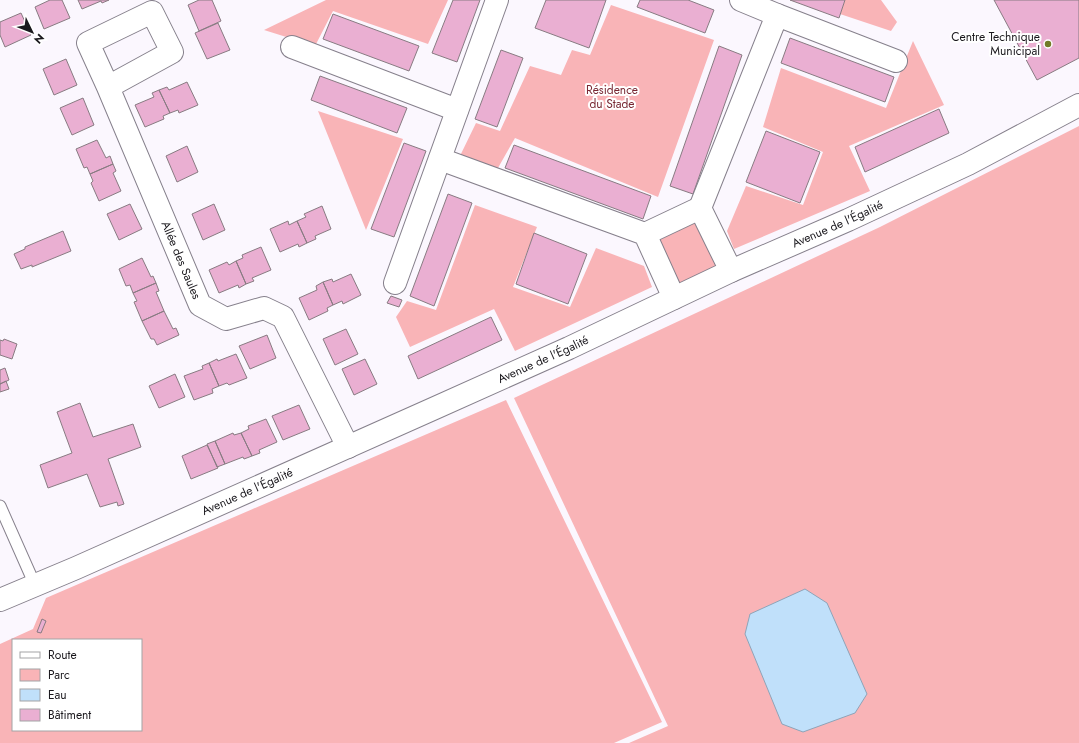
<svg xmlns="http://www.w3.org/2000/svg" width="1079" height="743" viewBox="0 0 1079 743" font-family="Jost,sans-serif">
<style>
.green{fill:#f9b4b7;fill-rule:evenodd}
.water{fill:#c0e0fa;stroke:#8ea4b8}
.building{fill:#eaafd2;stroke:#887b82}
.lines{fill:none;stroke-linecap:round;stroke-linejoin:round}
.lane-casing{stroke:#86808c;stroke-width:13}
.street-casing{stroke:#86808c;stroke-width:24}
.lane{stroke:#fff;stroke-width:11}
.street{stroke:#fff;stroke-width:22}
.poi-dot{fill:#727b26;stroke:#fff;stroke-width:1.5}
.labels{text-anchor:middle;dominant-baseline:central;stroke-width:4;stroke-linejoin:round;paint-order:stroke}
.poi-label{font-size:12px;fill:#1a181d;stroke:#fff;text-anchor:end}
.park-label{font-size:12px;fill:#782833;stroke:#fff}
.street-label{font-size:12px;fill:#1a181d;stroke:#fff}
</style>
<rect width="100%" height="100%" fill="#fbf7fe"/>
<path class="green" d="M326 0H448L428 44 333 11 315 46 264 30Z
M845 0H881L897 22 891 31 840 14Z
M611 5 714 40 658 197 515 138 494 175 458 160 476 123 500 131 530 66 561 75 572 50 590 55Z
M913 41 944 105 849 146 870 191 734 249 727 231 746 186 803 205 823 152 763 127 781 68 886 108Z
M318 111 403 139 366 230Z
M1079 126V743H629L668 726 514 398 880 227Z
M475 205 537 227 513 287 570 307 596 248 644 266 652 287 515 351 494 309 410 347 396 317 407 301 436 310Z
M697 220 720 267 678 287 654 243Z
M506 400 662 722 614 743H0V644L33 629 46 598ZM13 640H141V730H13Z"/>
<path class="water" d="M805 589 827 603 867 694 855 713 803 732 782 724 745 634 750 614Z"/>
<path class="building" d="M50 0H62L70 18 44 29 35 7Z
M78 0H109L102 3 101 1 82 9Z
M199 0H212L221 21 199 31 188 5Z
M453 0H480L457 62 432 53Z
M546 0H606L589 48 535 28Z
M640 0H688L714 10 705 33 637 7Z
M790 0H845L839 18Z
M994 0H1079V58L1037 80Z
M21 13 31 35 5 47 0 35V22Z
M333 14 419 46 409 71 323 39Z
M218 23 230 50 207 59 195 33Z
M790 38 894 77 885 102 781 63Z
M719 46 742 55 693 194 670 186Z
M501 50 523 58 497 127 475 119Z
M66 59 77 85 54 95 43 69Z
M320 76 407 108 397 133 311 100Z
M187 82 198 105 179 113 178 110 170 113 159 90 167 87 169 90Z
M159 90 170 113 163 116 164 119 145 127 135 105 154 97 152 93Z
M83 98 94 125 72 135 60 108Z
M939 109 949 133 865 172 855 147Z
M766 131 820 152 800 203 746 182Z
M97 140 106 158 110 156 113 164 90 174 87 167 84 168 76 149Z
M404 143 426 151 394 237 371 229Z
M514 145 651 196 643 219 505 168Z
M187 146 198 172 177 182 166 156Z
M113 164 116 171 113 173 121 191 99 201 91 183 93 181 90 174Z
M448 194 472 203 434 306 410 296Z
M130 204 142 229 119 240 107 214Z
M214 204 225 230 203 240 192 214Z
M322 206 331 229 315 236 316 239 307 243 297 221 306 217 304 214Z
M288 221 289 225 297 221 307 243 299 247 298 244 280 252 270 229Z
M63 231 71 251 32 267V265L21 269 14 254 25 249V247Z
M534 233 587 254 568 304 516 284Z
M261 247 271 270 252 278 254 281 246 284 236 261 243 258 242 255Z
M142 258 151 277 153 276 156 283 133 293 130 285 126 286 119 269Z
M236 261 246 284 239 288 238 285 219 293 209 270 227 262 229 265Z
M351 274 361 295 343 304 342 301 333 305 323 282 332 279 333 282Z
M323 282 333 305 327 308 328 311 309 320 299 298 317 290 316 286Z
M156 283 159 291 156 292 164 311 142 321 134 302 137 301 133 293Z
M391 296 402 300 399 307 387 303Z
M164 311 173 329 176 328 179 335 157 345 154 339H151L142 321Z
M491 317 502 340 418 379 408 356Z
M346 329 358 354 335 365 323 339Z
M267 335 276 358 250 369 239 346Z
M4 339 17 344 12 359 0 355V340L3 341Z
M236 354 247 378 229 385 227 383 219 386 209 363 217 359 218 361Z
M365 359 377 384 354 395 342 369Z
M209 363 219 386 212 389 213 393 194 400 184 376 203 369 202 366Z
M5 368 9 380 0 384V370Z
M175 374 185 397 159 408 149 386Z
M6 381 9 389 0 392V384Z
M80 403 93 437 133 424 141 447 108 459 124 504 118 506 117 502 100 507 87 474 48 488 40 465 72 453 57 412Z
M299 405 310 429 283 440 272 416Z
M266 419 277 442 259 450 260 453 252 456 241 433 249 429 248 426Z
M233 433 234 435 241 433 252 456 244 459 243 457 225 464 215 441Z
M215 441 225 464 217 467 207 444Z
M207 445 218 468 191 479 182 456Z
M42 619 46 621 41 633 37 632Z"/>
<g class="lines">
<g class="lane-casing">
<path id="lane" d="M0 506 35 585"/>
</g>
<g class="street-casing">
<g id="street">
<path d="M741 0 777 15"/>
<path d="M292 47 457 110"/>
<path id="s1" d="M108 87 172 52 152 12 88 43 108 87 200 305 226 319 264 308 283 317 348 447"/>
<path d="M440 159 645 234 674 298"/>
<path d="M645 234 700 208"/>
<path d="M731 271 700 208 777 15 896 61"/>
<path d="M395 283 497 0"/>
<path id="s2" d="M0 600 76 568 435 408 569 348 731 271 848 220 968 164 1079 105"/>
</g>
</g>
<use href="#lane" class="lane"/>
<use href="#street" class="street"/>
</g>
<circle class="poi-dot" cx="1048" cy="44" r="4"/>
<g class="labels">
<g class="poi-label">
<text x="1040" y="37">Centre Technique<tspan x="1040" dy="14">Municipal</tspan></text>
</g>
<g class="park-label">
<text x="612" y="90">Résidence<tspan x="612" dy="14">du Stade</tspan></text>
</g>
<g class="street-label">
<text stroke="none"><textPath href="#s2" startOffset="918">Avenue de l'Égalité</textPath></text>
<text stroke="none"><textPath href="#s1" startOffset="425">Allée des Saules</textPath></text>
<text stroke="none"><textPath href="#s2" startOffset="594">Avenue de l'Égalité</textPath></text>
<text stroke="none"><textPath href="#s2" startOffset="270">Avenue de l'Égalité</textPath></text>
</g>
</g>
<rect x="12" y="639" width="130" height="92" fill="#ffffff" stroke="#a3a3a5"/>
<rect x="20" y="652" width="20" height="6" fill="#ffffff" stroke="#a3a3a5"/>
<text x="48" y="659" font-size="12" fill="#1a181d">Route</text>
<rect x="20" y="669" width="20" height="12" fill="#f9b4b7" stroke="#a3a3a5"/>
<text x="48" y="679" font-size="12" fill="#1a181d">Parc</text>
<rect x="20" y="689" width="20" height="12" fill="#c0e0fa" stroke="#a3a3a5"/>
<text x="48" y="699" font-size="12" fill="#1a181d">Eau</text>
<rect x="20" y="709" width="20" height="12" fill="#eaafd2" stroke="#a3a3a5"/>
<text x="48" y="719" font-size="12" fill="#1a181d">Bâtiment</text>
<g transform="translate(32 32) rotate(133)" stroke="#ffffff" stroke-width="3" paint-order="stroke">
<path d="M0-3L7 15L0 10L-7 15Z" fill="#1a181d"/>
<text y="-6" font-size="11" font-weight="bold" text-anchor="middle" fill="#1a181d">N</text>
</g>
</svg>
